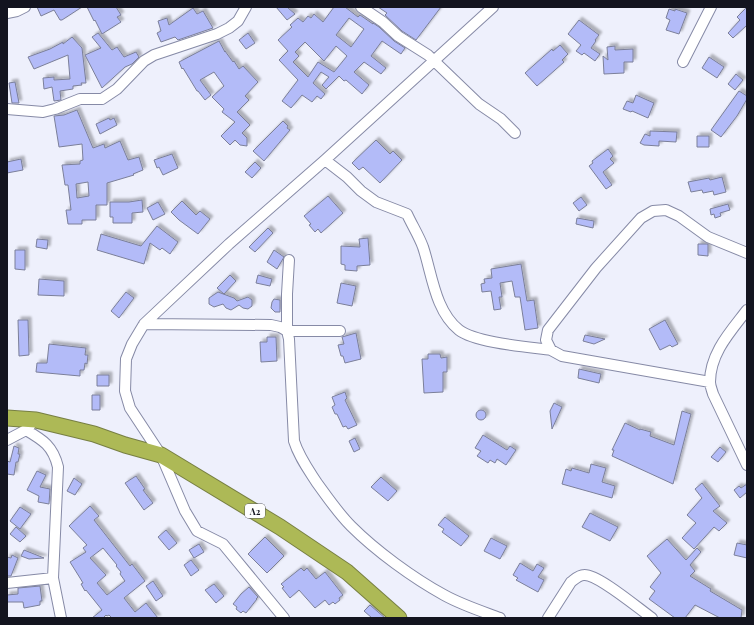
<svg xmlns="http://www.w3.org/2000/svg" width="754" height="625" viewBox="0 0 754 625" font-family="'Playfair Display',serif">
<style>
.building{fill:#b3bbf8;stroke:#7b7f99;fill-rule:evenodd;filter:url(#shadow)}
.lines{fill:none;stroke-linecap:round;stroke-linejoin:round}
.minor-casing{stroke:#868aa6;stroke-width:12}
.highway-casing{stroke:#777f43;stroke-width:17}
.minor{stroke:#fff;stroke-width:10}
.highway{stroke:#adb956;stroke-width:15}
.labels{text-anchor:middle;dominant-baseline:central;stroke-width:4;stroke-linejoin:round;paint-order:stroke}
.shield{fill:#fefefe;stroke:#5a5a62;stroke-width:1}
.shield-label{font-size:9px;font-weight:bold;fill:#13141f}
</style>
<defs>
<filter id="shadow"><feDropShadow dx="3" dy="-3" stdDeviation="1" flood-color="#0004"/></filter>
</defs>
<rect width="100%" height="100%" fill="#eef0fc"/>
<path class="building" d="M37 7H82L62 20H60L54 10 41 16Z
M87 7H116L121 15 117 17 121 22 102 34 95 20 94 21Z
M276 7H287L295 14 287 20Z
M334 7H345L358 17 360 15 373 24V23L379 27 394 41 405 48 401 54 382 41 371 56 386 68 381 74 364 62 354 72 369 85 362 94 346 80 344 81 339 76 326 89 322 85 329 77 321 72 313 83 325 94 321 99 317 96 312 102 302 95 291 108 282 101 298 80 279 60 288 51 278 40 292 27 290 25 298 18 303 22 308 16 311 18 314 14 323 22ZM349 18 364 29 351 47 336 35ZM305 42 324 61 336 46 347 56 334 72 318 62 308 77 293 62 299 56 295 52Z
M378 7H441L416 40 402 31 385 15 387 13Z
M747 7V27L746 26 733 38 728 33 740 20 737 17Z
M193 8 197 14 203 11 213 28 178 40 175 37 161 42 157 33 161 31 158 21 167 18 169 25Z
M669 9 675 11V9L687 13 679 34 666 30 670 20 666 18Z
M579 20 599 35 595 40 596 41 591 48 600 54 595 61 584 53 582 55 576 51 581 45 568 34Z
M98 33 112 50 117 47 124 57 136 52 139 57 132 64 125 67 102 88 85 55 101 48 92 37Z
M248 33 255 43 246 49 239 40Z
M72 37 82 48 86 83H81L82 85 73 86V89L60 91 61 100 54 101 52 87 44 89 43 78 54 77V80L70 79 68 55 34 69 28 57 50 49 63 42V44Z
M219 41 225 52V51L233 62 234 61 239 69 243 66 258 82 245 96 249 100 237 112 250 125 242 133 247 138V146L240 145 235 140 230 145 221 136 235 122 222 112 224 109 212 97 224 86 214 72 200 80 211 95 205 100 198 91H197L183 68 182 69 179 62Z
M560 45 568 54 562 60 564 62 537 86 525 73 552 49 553 51Z
M615 46V50L633 49V62H624V73L604 74 603 56 608 60 607 47Z
M709 57 724 67 717 78 702 68Z
M736 74 743 80 735 90 728 84Z
M15 82 19 103H12L9 83Z
M739 91 747 96V99L737 116 721 137 711 130Z
M636 95 654 103 648 118 632 111 631 112 623 109 627 101 633 103Z
M77 110 93 148 104 144 105 148 120 141 128 160 139 157 143 170 133 174 134 175 107 183V205H96V220H82V224H68L66 210H71L68 185H65L62 165 80 164V161L83 160 82 144 59 147 54 116 64 115ZM88 182 89 196 77 198 76 184Z
M109 118 110 120 114 118 117 125 100 134 96 124Z
M283 121 288 126 287 128 290 130 264 161 253 151Z
M650 131 677 132 676 142 659 141V146L644 145 640 143 645 134 650 136Z
M697 136H709V147H697Z
M376 140 390 154 393 151 402 160 380 183 363 167 359 170 352 163Z
M608 149 613 156 610 159 614 163 603 172 612 185 606 189 589 166 593 163 592 161Z
M172 154 178 168 163 175 159 167 157 168 154 160Z
M21 159 23 170 7 173V162Z
M255 162 261 168 252 178 245 172Z
M722 177 726 192 714 195 713 191 703 193 702 190 691 192 688 182 709 178 710 180Z
M328 196 343 213 321 233 318 229 315 232 309 225 311 224 304 216Z
M581 197 587 205 579 211 573 203Z
M142 200 143 212 132 213V223H113V217H110V202H129Z
M182 201 196 215 200 211 210 219 198 234 179 220 171 212Z
M158 202 165 214 153 220 147 208Z
M728 204 730 210 720 213 721 216 715 218 714 214 711 215 710 209Z
M577 218 594 221 593 228 576 224Z
M157 226 178 242 170 254 162 248 160 250 150 243 144 264 97 250 101 234 141 246Z
M268 228 273 233 255 252 249 247Z
M368 238 370 265 357 266V271L345 270V265L341 264V246L360 247 359 239Z
M37 239 48 240 47 249 36 247Z
M698 244H708V256L698 255Z
M15 250H25V270L15 269Z
M274 250 284 257 277 269 267 262Z
M521 264 527 301 534 300 538 328 525 330 520 297H515L512 281 500 283 502 297H499L501 309 494 310 491 291 482 292 481 284 485 283 484 279 492 278 491 269Z
M230 275 236 281 224 294 217 288Z
M258 275 272 279 270 286 256 283Z
M39 279 64 281V296L38 295Z
M341 283 356 286 352 306 337 303Z
M126 292 134 298 119 318 111 311Z
M218 292 234 298 237 301 248 297 252 300V306L248 309 243 308 239 305 231 310 226 308 223 304 214 307 209 304V298Z
M274 299 280 300V312H275L271 308 272 302Z
M18 320H28L29 355 19 356Z
M665 320 678 344 672 347 670 345 660 350 649 329Z
M356 333 361 359 345 363 343 356H341L338 345 344 344 342 337Z
M585 335 605 339 594 344 583 341Z
M267 337H276L277 361 261 362 260 342H267Z
M49 344 86 348 85 355H88L87 364 85 363 84 370H80V376L36 372 37 363H47Z
M428 354H440L441 358 447 357V372H443V392L424 393 422 359H428Z
M579 369 601 374 599 383 578 378Z
M97 375H109V386H97Z
M345 392 347 398 345 400 357 425 348 429 346 426 343 427 337 414H335L332 407 335 405 332 397Z
M92 395H100V410H92Z
M554 403 562 407 552 429 550 411Z
M476 415a5 5 0 1 1 10 0a5 5 0 1 1-10 0Z
M682 411 691 414 673 484 612 456 614 450H612L625 423 640 430V429L651 432 650 436 674 445Z
M483 435 507 450 510 446 516 450 506 465 497 459 495 463 490 460 488 463 477 456 481 451 475 448Z
M355 438 360 449 354 452 349 441Z
M14 446 19 448 18 454H20L18 462H16L14 475 7 474V461L10 462Z
M720 447 726 452 718 462 711 457Z
M591 464 606 468 602 482 615 486 612 498 562 484 566 469 571 471 572 468 589 473Z
M37 471 46 475 40 487 50 489 49 504 38 502 39 496 27 490Z
M136 476 145 489 143 490 153 503 144 510 125 483Z
M381 477 397 491 388 501 371 487Z
M74 478 82 484 75 495 67 491Z
M702 483 720 506 713 511 727 523 719 531 714 527 694 549 682 538 696 523 687 515 702 498 695 489Z
M747 484V492L740 498 734 490 739 486 741 488Z
M90 506 99 516 94 520 130 566 132 564 145 581 124 598 135 612 146 603 158 618H112L109 615 107 616 106 615 103 618H92L102 610 86 590 85 591 81 584 83 583 80 578 70 562 86 552 83 548 87 545 69 526ZM103 548 117 565 116 566 121 572 120 574 125 581 107 595 97 583 106 575 90 558Z
M20 507 31 514 20 529 10 521Z
M590 513 618 527 610 541 582 527Z
M445 517 469 536 461 546 442 532 444 529 438 525Z
M16 527 26 536 20 542 10 534Z
M166 530 177 543 169 550 158 537Z
M265 537 284 556 267 573 248 554Z
M491 538 507 546 500 559 484 551Z
M667 539 686 560 697 548 701 552 690 565 695 571 690 576 711 589 710 591 742 610 741 618H720L695 605 685 618H675L649 599 655 591 650 587 661 573 647 556Z
M737 543 747 545V558L734 555Z
M199 544 204 552 194 558 189 550Z
M24 550 44 558 29 559 21 556Z
M12 555 18 558 11 576H7V557L11 558Z
M191 560 199 570 191 576 184 565Z
M520 563 533 571 537 564 544 568 538 577 544 580 538 592 516 580 518 578 513 575Z
M301 568 304 571 307 568 316 579 325 572 343 595 339 598 340 600 335 604 333 602 329 605 325 600 315 608 299 590 290 598 282 588 284 587 281 584Z
M153 581 163 596 156 601 146 586Z
M214 584 224 596 216 603 205 590Z
M40 586 42 601H40V605L24 608 23 602H7V595L18 594V588Z
M249 587 258 597 256 599H257L246 613 243 611 241 613 236 609 237 607 233 604 241 594Z
M370 605 385 618H372L364 611Z"/>
<g class="lines">
<g class="minor-casing">
<path id="minor" d="M361 7 383 22 398 36 428 55 479 104 501 119 515 133
M7 13 17 11 25 7
M683 62 711 7
M7 109 43 112 55 109 80 99H102L117 89 144 61 154 55 217 34 229 28 238 21 246 7
M325 160 347 177 361 191 376 202 407 214C412 225 419 236 423 247 432 274 435 311 459 330 476 343 529 347 551 350
M289 260 287 294V331H340
M747 310C731 331 710 353 710 382 710 386 712 390 713 394L747 465
M144 324 271 325 280 327 287 331 289 339 294 441C299 457 308 469 317 483 328 498 338 513 351 526 376 551 413 578 444 595 462 605 481 611 500 618
M710 382 562 356 551 350 546 340 548 330 596 268 641 218 653 211 666 210 679 216 708 237 747 253
M26 430C43 440 53 446 58 467L53 578 61 618
M7 440 26 430 30 426
M7 583 53 578
M284 618 223 544 197 531 185 511 161 455 130 408 125 391 126 359 132 344 144 324 229 244 325 160 493 7
M548 618 571 582C575 579 579 575 584 575 598 574 639 609 652 618"/>
</g>
<g class="highway-casing">
<path id="highway" d="M7 418 36 420 94 434 125 445 161 455 280 527 347 572 399 618"/>
</g>
<use href="#minor" class="minor"/>
<use href="#highway" class="highway"/>
</g>
<g class="labels">
<rect class="shield" x="245" y="504" width="20" height="14" rx="3"/>
<g class="shield-label">
<text x="255" y="511">A2</text>
</g>
</g>
<rect width="754" height="625" fill="none" stroke="#13141f" stroke-width="16"/>
</svg>
